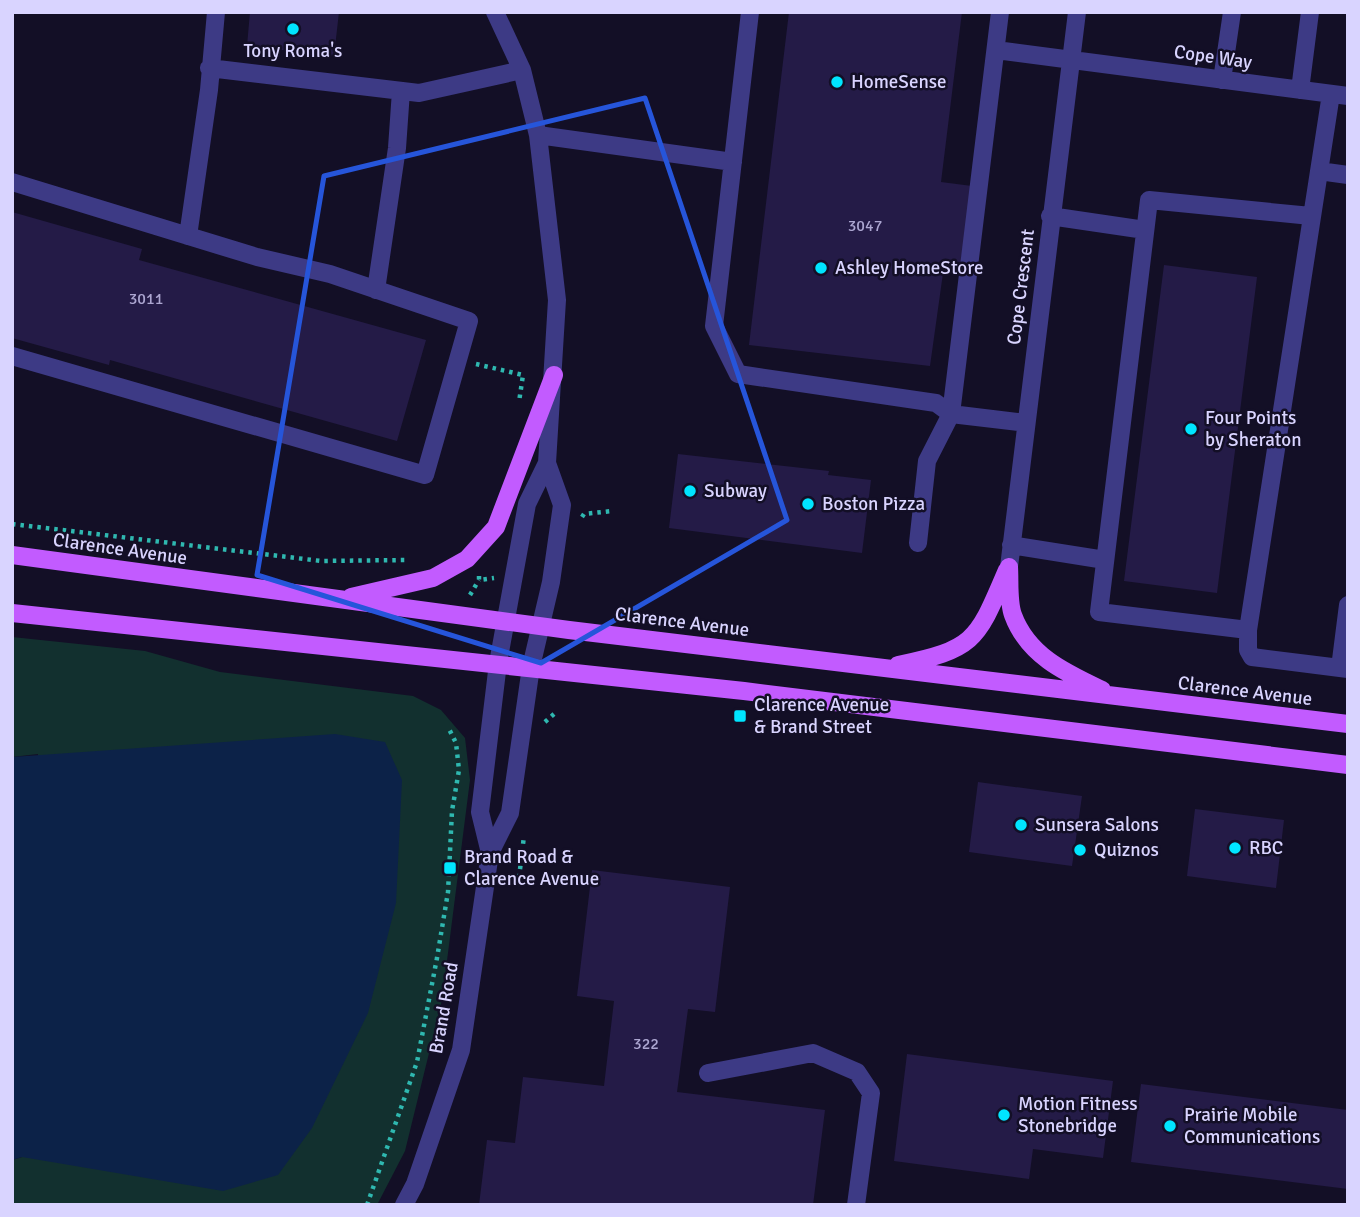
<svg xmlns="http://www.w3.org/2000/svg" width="1360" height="1217" viewBox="0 0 1360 1217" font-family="Signika,sans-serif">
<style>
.green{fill:#12302f}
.water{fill:#0c2248}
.building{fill:#241b47}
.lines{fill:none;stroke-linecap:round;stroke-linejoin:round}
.path{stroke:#2fb8b0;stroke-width:4.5;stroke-dasharray:3.5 5;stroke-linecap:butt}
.minor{stroke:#3d3a85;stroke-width:18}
.major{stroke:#c25bff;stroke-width:18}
.marked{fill:none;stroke:#2655da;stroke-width:5;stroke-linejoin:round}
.poi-dot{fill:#00e5ff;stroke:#130f26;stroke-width:2.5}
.labels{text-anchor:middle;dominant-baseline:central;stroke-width:5;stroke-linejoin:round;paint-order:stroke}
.number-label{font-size:16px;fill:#aca6d1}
.poi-label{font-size:19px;fill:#d9d4ff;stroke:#130f26;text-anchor:start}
.street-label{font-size:19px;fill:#d9d4ff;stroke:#130f26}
</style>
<rect width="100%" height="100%" fill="#130f26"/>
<path class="green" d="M12 637 145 651 220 672 413 696 441 710 465 738 470 780 442 1000 405 1151 377 1205H12V1160L22 1157 38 754 12 757Z"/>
<path class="water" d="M335 734 385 742 402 780 396 903 368 1013 312 1128 278 1175 223 1191 22 1157 12 1160V757Z"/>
<path class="building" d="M250 12H339L334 56 247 46Z
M789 12H962L941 182 972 186 960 268 944 266 930 366 749 345Z
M12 212 142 249 139 260 426 340 397 441 110 360 109 365 12 338Z
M1164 265 1257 277 1217 593 1124 581Z
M678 454 829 471 828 475 871 480 862 553 669 528Z
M978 782 1082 796 1072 866 969 852Z
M1195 809 1284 820 1276 888 1187 876Z
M592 870 730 887 715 1012 688 1009 677 1092 825 1110 813 1205H479L487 1140 515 1143 523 1077 604 1086 614 1001 577 996Z
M907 1054 1113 1081 1103 1158 1033 1149 1029 1179 894 1161Z
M1141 1084 1348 1110V1189L1131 1162Z"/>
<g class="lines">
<path class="path" d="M476 364 523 375 519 402
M582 517 584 514 612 511
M12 524 321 561 407 560
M479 576V580L494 578
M470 595 479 580
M545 722 554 714
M518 886 524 836
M367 1205 417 1062 437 958 448 892 452 811 459 770 456 743 448 727"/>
<path class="minor" d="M750 12 714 326 738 374 936 403 951 414 1026 423
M996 50 1348 96
M209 68 419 93 522 70
M1222 80 1232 12
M1300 90 1310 12
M538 135 733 162
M1319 171 1348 175
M12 182 257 257 330 274 469 321 425 475 12 356
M1050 216 1145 230
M1311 216 1149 200 1099 612 1248 630 1331 94
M188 236 209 90 216 12
M376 290 397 148 401 91
M918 543 927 461 951 414 1000 12
M1011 545 1105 560
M1009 567 1077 12
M1348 605 1340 668 1348 669
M1248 630V650L1252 657 1340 668
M490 853 480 812 498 663 527 504 547 463 557 300 538 135 522 70 495 12
M708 1073 813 1053 857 1072 871 1093 856 1205
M404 1205 415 1184 461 1050 490 853 510 813 531 667 551 582 562 505 547 463"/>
<path class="major" d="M12 555 569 630 1348 724
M1009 567C1010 581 1008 602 1013 615 1028 656 1066 673 1102 690
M351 597 433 578 467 559 496 527 554 375
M12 613 744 691 1348 765
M898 665C976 649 977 640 1007 570"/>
</g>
<path class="marked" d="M645 98 787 520 541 663 257 575 324 176Z"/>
<g class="poi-dot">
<circle cx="293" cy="29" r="7"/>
<circle cx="837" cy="82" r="7"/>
<circle cx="821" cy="268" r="7"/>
<circle cx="1191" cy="429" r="7"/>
<circle cx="690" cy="491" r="7"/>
<circle cx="808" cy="504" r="7"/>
<rect x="733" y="709" width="14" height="14" rx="3.5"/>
<circle cx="1021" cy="825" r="7"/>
<circle cx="1235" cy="848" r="7"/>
<circle cx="1080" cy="850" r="7"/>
<rect x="443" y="861" width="14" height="14" rx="3.5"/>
<circle cx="1004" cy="1115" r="7"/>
<circle cx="1170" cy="1126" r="7"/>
</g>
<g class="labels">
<g class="number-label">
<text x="865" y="226">3047</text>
<text x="146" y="299">3011</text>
<text x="646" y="1044">322</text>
</g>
<g class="poi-label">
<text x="293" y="51" text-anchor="middle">Tony Roma's</text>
<text x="851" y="82">HomeSense</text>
<text x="835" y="268">Ashley HomeStore</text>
<text x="1205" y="418">Four Points<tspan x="1205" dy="22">by Sheraton</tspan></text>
<text x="704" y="491">Subway</text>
<text x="822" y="504">Boston Pizza</text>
<text x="754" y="705">Clarence Avenue<tspan x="754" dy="22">&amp; Brand Street</tspan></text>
<text x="1035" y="825">Sunsera Salons</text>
<text x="1249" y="848">RBC</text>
<text x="1094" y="850">Quiznos</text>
<text x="464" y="857">Brand Road &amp;<tspan x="464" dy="22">Clarence Avenue</tspan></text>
<text x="1018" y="1104">Motion Fitness<tspan x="1018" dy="22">Stonebridge</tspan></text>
<text x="1184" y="1115">Prairie Mobile<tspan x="1184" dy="22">Communications</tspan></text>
</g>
<g class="street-label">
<text transform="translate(1213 57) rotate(8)">Cope Way</text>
<text transform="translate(1021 287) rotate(-83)">Cope Crescent</text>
<text transform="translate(120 549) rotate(8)">Clarence Avenue</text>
<text transform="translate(682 622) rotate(7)">Clarence Avenue</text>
<text transform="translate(1245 691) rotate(7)">Clarence Avenue</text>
<text transform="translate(444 1008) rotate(-80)">Brand Road</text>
</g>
</g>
<rect width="1360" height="1217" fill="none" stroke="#d9d4ff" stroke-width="28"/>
</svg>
